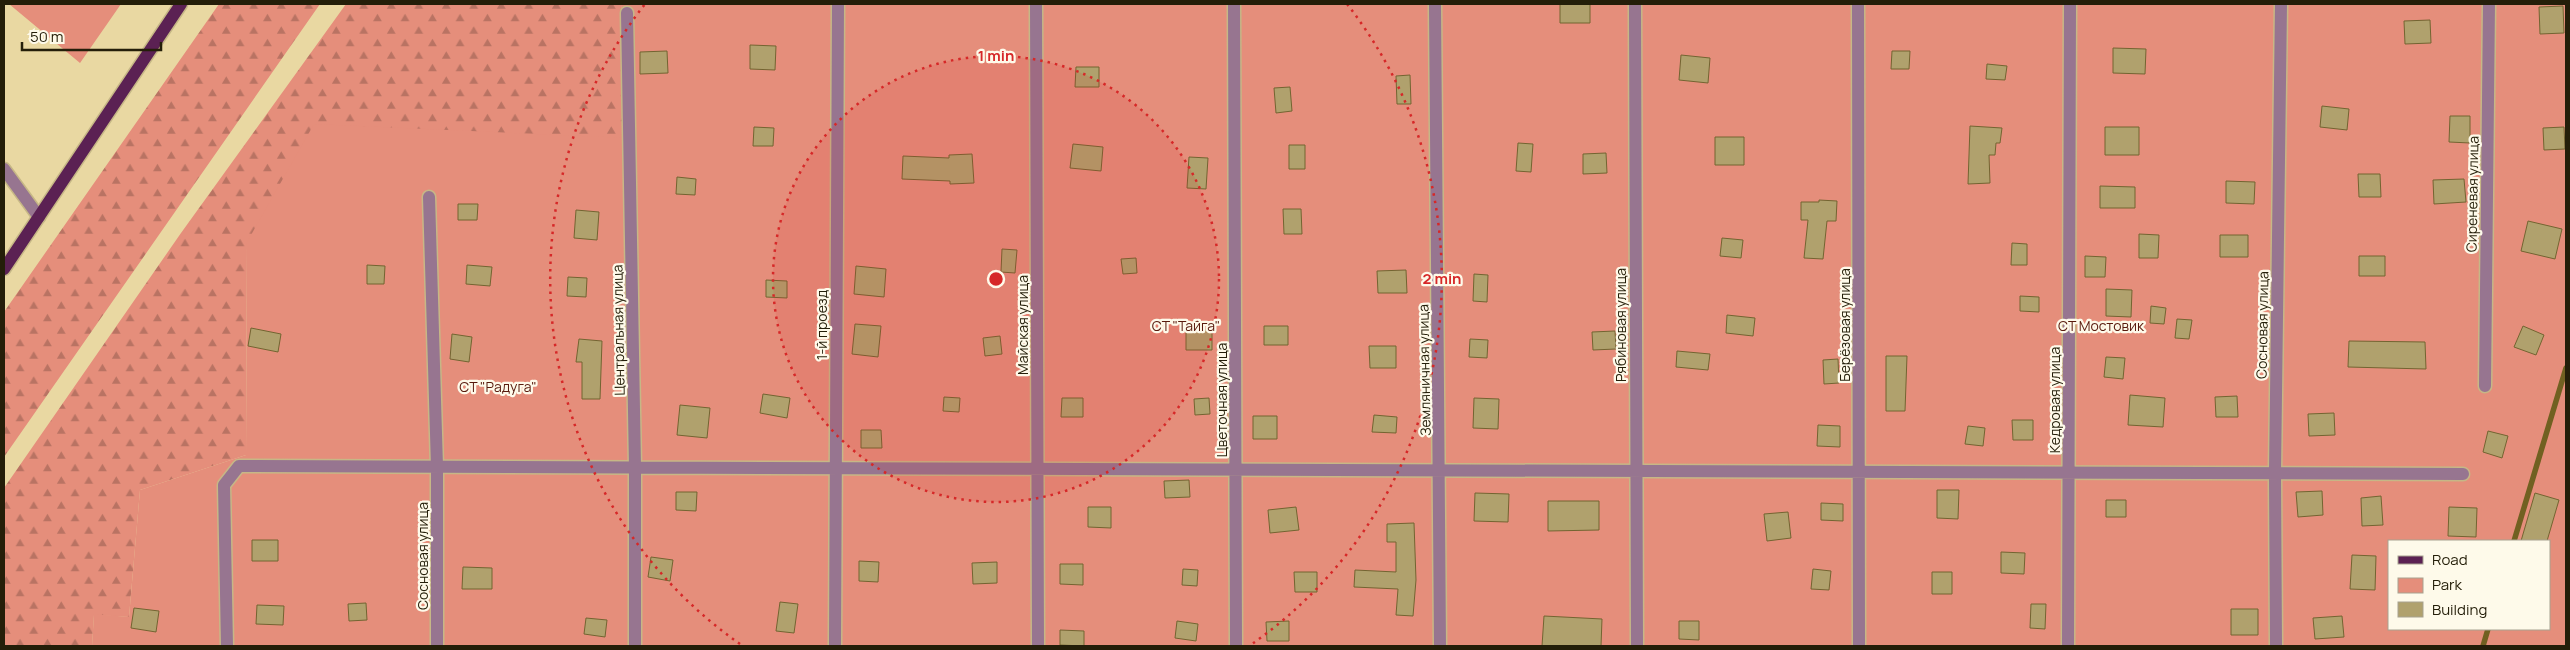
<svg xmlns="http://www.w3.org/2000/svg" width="2570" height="650" viewBox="0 0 2570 650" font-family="Manrope,sans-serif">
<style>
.forest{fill:url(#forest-firs)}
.green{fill:#e58e7b;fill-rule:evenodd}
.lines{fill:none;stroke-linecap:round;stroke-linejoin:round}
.stream{stroke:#716021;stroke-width:5.5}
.building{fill:#b0a16d;stroke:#736431}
.minor-casing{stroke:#c6b786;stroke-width:15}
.major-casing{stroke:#c6b786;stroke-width:15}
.minor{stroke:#977590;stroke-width:12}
.major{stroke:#5b2153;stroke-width:12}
.ring{fill:none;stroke:#d62828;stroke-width:2.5;stroke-dasharray:2.5 5}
.labels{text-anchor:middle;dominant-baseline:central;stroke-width:4.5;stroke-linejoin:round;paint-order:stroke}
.street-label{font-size:14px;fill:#241e09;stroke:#fefaea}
.park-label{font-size:14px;fill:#581a0d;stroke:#fefaea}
.centre{fill:#d62828;stroke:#fefaea;stroke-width:2.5}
.ring-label{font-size:15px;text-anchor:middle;font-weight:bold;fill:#d62828;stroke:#fefaea;stroke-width:4.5;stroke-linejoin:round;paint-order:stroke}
</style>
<defs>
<pattern id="forest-firs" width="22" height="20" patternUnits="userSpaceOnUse" patternTransform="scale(1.25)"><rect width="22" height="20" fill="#e58e7b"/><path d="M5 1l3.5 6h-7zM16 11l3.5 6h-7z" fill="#b97363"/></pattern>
</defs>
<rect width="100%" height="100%" fill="#e9d8a2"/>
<path class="forest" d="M219 4H320L4 457V312Z
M346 4H621L627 138 247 243 246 455 140 490 129 617 94 615 92 646H4V488L181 233Z"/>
<path class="green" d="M9 4H121L80 63Z
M621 4H2566V646H92L94 614 129 617 140 490 246 455 247 242 314 124 627 138ZM2389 541H2549V629H2389Z"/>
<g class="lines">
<path class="stream" d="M2514 541 2566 368
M2483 646 2488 629"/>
</g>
<path class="building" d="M1560 4H1590V23H1560Z
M2563 6 2564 33 2540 34 2539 7Z
M2430 20 2431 43 2405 44 2404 21Z
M750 45 776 46 775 70 750 69Z
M2113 48 2146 49 2145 74 2113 73Z
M667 51 668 73 640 74V52Z
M1892 51H1910L1909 69H1891Z
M1681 55 1710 58 1708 83 1679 80Z
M1987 64 2007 66 2005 80 1986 79Z
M1076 67H1099V87H1075Z
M1410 75 1411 104H1397L1396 76Z
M1290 87 1292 111 1276 113 1274 88Z
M2322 106 2349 109 2347 130 2320 127Z
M2450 116H2470V143L2449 142Z
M1970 126 2002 128 2000 143H1996L1995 155H1989L1990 183 1968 184Z
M754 127 774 128 773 146H753Z
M2105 127H2139V155H2105Z
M2564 127 2565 149 2544 150 2543 128Z
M1715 137H1744V165H1715Z
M1518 143 1533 144 1531 172 1516 171Z
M1073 144 1103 147 1101 171 1070 168Z
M1289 145H1305V169H1289Z
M1606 153 1607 173 1583 174V154Z
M972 154 974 183 950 184V181L902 179 903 156 949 158V155Z
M1189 157 1208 158 1206 189 1187 188Z
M2358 174H2380L2381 197H2359Z
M677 177 696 179 695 195 676 194Z
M2464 179 2466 202 2434 204 2433 180Z
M2226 181 2255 182 2254 204 2226 203Z
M2100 186 2135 187V208H2100Z
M1819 200 1837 201 1836 221H1827L1823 259 1804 258 1808 220H1801V202H1819Z
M458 204H478L477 220H458Z
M1283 209H1301L1302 234H1284Z
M576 210 599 212 597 240 574 238Z
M2528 221 2562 229 2555 259 2521 251Z
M2139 234 2159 235 2158 258H2139Z
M2220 235H2248V257H2220Z
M1722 238 1743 240 1741 258 1720 256Z
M2012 243 2027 244V265H2011Z
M1002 249 1017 250 1015 273 1001 272Z
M2085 256 2106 257 2105 277H2085Z
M2359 256H2385V276H2359Z
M1136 258 1137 273 1123 274 1121 259Z
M367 265 385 266 384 284H367Z
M467 265 492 267 490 286 466 284Z
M856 266 886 269 884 297 854 294Z
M1406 270 1407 293H1378L1377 271Z
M1474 274 1488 275 1487 302 1473 301Z
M568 277 587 278 586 297 567 296Z
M766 280 787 281V298L766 297Z
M2106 289 2132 290 2131 317 2106 316Z
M2020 296 2039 297V312L2020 311Z
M2151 306 2166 308 2164 324 2150 323Z
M1727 315 1755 318 1753 336 1726 333Z
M2177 319 2192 320 2189 339 2175 338Z
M855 324 881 326 878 357 852 354Z
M1264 326H1288V345H1264Z
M2523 326 2544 335 2536 355 2514 347Z
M251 328 281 334 278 352 248 346Z
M1186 329H1212V350H1186Z
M1615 331 1616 349 1593 350 1592 332Z
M452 334 472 337 469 362 450 359Z
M1000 336 1002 354 985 356 983 338Z
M579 339 602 341 600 399H582V362H576Z
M1470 339 1488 340 1487 358 1469 357Z
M2349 341 2425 342 2426 369 2348 367Z
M1369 346H1396V368H1370Z
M1677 351 1710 354 1708 370 1676 367Z
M1886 356H1907L1905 411H1886Z
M2106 357 2125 358 2123 379 2104 377Z
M1838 359 1839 383 1824 384 1823 360Z
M763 394 790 398 787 418 760 413Z
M2130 395 2165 398 2163 427 2128 425Z
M2237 396 2238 417H2216L2215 397Z
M944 397 960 398 959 412 943 411Z
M1062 398H1083V417H1061Z
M1209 398 1210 414 1195 415 1194 399Z
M1474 398 1499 399 1498 429 1473 428Z
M680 405 710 408 707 438 677 435Z
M2334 413 2335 435 2309 436 2308 414Z
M1374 415 1397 417 1396 433 1372 432Z
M1253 416H1277V439H1253Z
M2012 420H2033V440H2013Z
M1818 425 1840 426V447L1817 446Z
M1968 426 1985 428 1983 446 1965 444Z
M861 430H881L882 448H861Z
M2488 431 2508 436 2502 458 2483 452Z
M1189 480 1190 497 1165 498 1164 481Z
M1937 490H1959L1958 519 1937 518Z
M2322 491 2323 515 2298 517 2296 492Z
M676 492H697L696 511 676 510Z
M1475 493 1509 494 1508 522 1474 521Z
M2535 493 2559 500 2547 541H2521Z
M2381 496 2383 525 2362 526 2361 498Z
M2106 500H2126V517H2106Z
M1548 501H1599V530L1548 531Z
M1821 503 1843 504V521L1821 520Z
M1088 507H1111V528L1088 527Z
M1296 507 1299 530 1270 533 1268 510Z
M2449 507 2477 508 2476 537 2448 536Z
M1788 512 1791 538 1767 541 1764 514Z
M1414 523 1416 580 1413 616 1396 615 1398 589 1354 587 1355 570 1396 572V542H1387V524Z
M252 540H278V561H252Z
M2001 552 2025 553 2024 574 2001 573Z
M2352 555 2376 556 2375 590 2350 589Z
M651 557 673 560 670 581 648 577Z
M859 561 879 562 878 582 859 581Z
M997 562V583L973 584 972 563Z
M1060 564H1083V585L1060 584Z
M463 567 492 568V589H462Z
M1183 569 1198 570 1197 586 1182 585Z
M1813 569 1831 571 1829 590 1811 589Z
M1294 572H1317V592H1295Z
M1932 572H1952V594H1932Z
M780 602 798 604 794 633 776 631Z
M366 603 367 620 349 621 348 604Z
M2031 604H2046L2045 629 2030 628Z
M257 605 284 606 283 625 256 624Z
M134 608 159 611 156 632 131 628Z
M2231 609H2258V635H2231Z
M1544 616 1602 619 1601 646H1542Z
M2342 616 2344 637 2315 639 2313 618Z
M586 618 607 620 605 637 584 634Z
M1177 621 1198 624 1196 641 1175 638Z
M1289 621V641H1267L1266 622Z
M1679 621H1699V640L1679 639Z
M1060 630 1084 631V646L1060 645Z"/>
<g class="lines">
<g class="minor-casing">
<path id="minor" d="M1036 4 1038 646
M1234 4 1236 646
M1435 4 1440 646
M1635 4 1637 646
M1858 4 1859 646
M627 13 635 467V646
M4 169 39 217
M429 197 437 467V646
M2485 386 2489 4
M227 646 224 485 239 466 2463 474
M835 646 838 4
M2068 646 2070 4
M2276 646 2275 473 2281 4"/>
</g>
<g class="major-casing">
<path id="major" d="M4 269 181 4"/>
</g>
<use href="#minor" class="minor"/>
<use href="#major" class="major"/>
</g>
<circle cx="996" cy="279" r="223" fill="#d62828" fill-opacity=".12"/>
<g class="ring">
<circle cx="996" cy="279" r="223"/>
<path d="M740 644A446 446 0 0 1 645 4M1347 4A446 446 0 0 1 1252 644"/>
</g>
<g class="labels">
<g class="street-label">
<text transform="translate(2472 194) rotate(-89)">Сиреневая улица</text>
<text transform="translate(821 325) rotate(-90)">1-й проезд</text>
<text transform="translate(1022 325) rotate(-90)">Майская улица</text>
<text transform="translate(1620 325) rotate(-90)">Рябиновая улица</text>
<text transform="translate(1844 325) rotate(-90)">Берёзовая улица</text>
<text transform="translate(2262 325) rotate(-89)">Сосновая улица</text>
<text transform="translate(618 330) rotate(-91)">Центральная улица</text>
<text transform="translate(1424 370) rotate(-91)">Земляничная улица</text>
<text transform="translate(1221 400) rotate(-90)">Цветочная улица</text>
<text transform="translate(2054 400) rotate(-90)">Кедровая улица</text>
<text transform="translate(422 556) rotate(-90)">Сосновая улица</text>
</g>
<g class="park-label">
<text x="1186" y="325">СТ "Тайга"</text>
<text x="2101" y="325">СТ Мостовик</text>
<text x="498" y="386">СТ "Радуга"</text>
</g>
</g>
<circle cx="996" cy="279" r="8" class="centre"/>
<g class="ring-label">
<text x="996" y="61">1 min</text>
<text x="1442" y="284">2 min</text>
</g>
<rect width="2570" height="650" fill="none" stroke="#241e09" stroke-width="10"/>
<rect x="2388" y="540" width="162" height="90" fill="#fefaea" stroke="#a7a290"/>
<rect x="2398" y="556" width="25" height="8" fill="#5b2153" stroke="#a7a290"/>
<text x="2432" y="565" font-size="15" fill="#241e09">Road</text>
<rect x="2398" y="578" width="25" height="15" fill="#e58e7b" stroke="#a7a290"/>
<text x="2432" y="590" font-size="15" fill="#241e09">Park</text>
<rect x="2398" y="602" width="25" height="15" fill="#b0a16d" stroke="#a7a290"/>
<text x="2432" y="615" font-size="15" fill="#241e09">Building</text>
<path d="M22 42v8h139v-8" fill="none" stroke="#241e09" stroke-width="2.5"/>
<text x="30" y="42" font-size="15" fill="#241e09" stroke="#fefaea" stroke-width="4" paint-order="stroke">50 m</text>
</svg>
